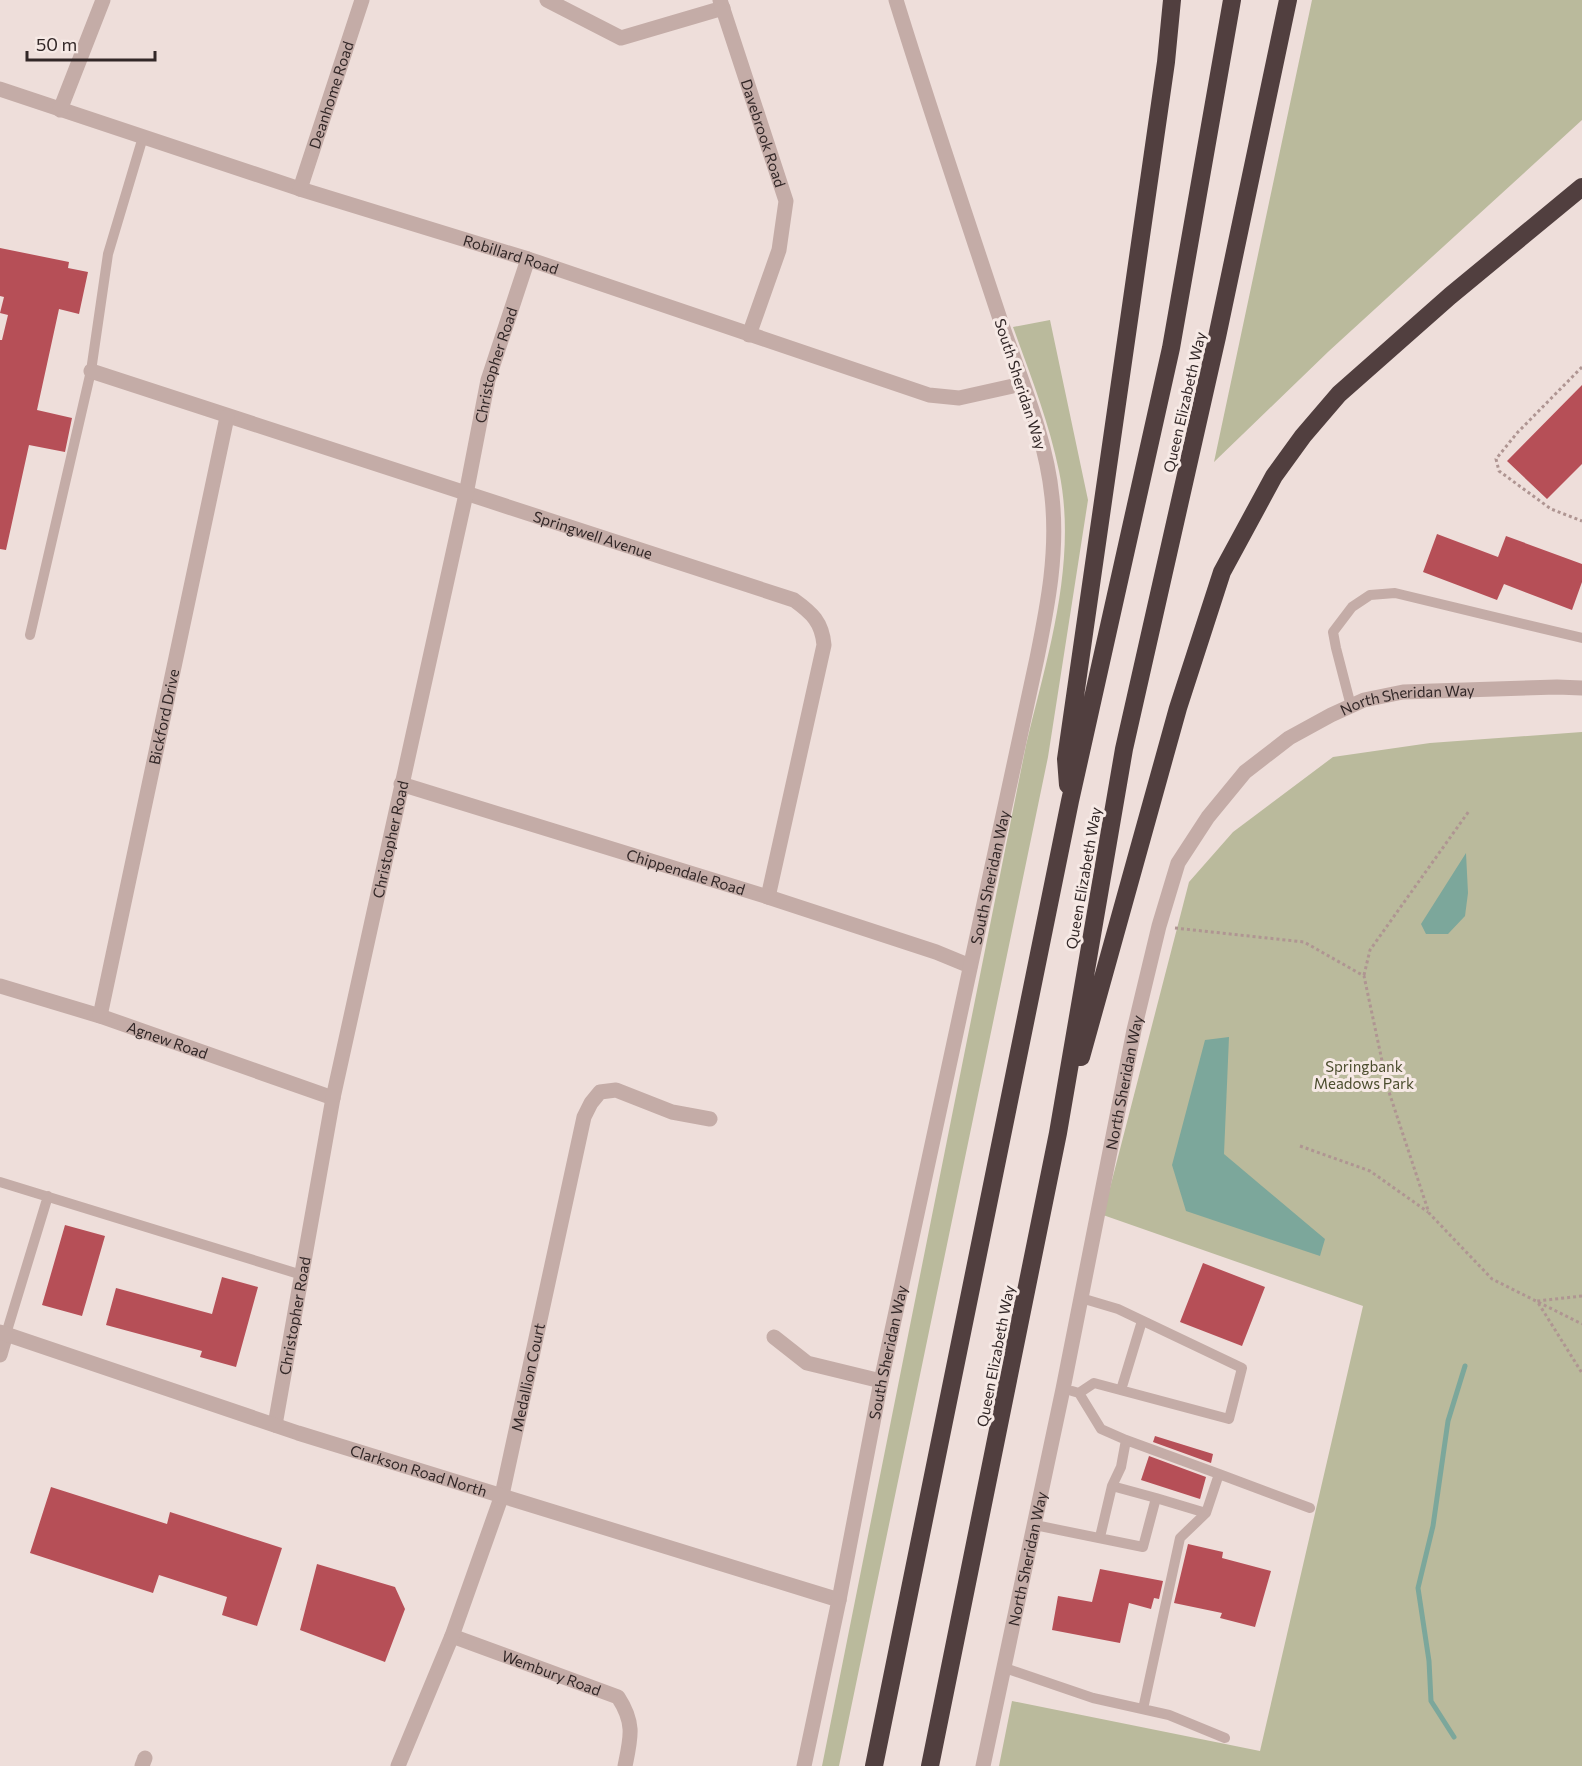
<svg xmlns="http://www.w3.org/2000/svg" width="1582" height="1766" viewBox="0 0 1582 1766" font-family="Commissioner,sans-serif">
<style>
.green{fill:#baba9c}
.water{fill:#7ca79b}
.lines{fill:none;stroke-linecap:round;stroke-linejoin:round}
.stream{stroke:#7ca79b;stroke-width:5}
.building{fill:#b64f57}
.path{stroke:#af9592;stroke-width:3;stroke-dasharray:3 3;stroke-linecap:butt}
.service{stroke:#c4aca7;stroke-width:10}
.minor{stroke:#c4aca7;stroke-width:15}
.tertiary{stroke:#c4aca7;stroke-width:15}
.motorway{stroke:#513f3f;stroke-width:18}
.labels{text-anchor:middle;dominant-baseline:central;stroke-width:6;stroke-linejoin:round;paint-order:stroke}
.street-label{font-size:15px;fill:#322727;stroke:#f6e9e5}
.park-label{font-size:15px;fill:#4b4d2e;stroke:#f6e9e5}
</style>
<rect width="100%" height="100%" fill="#eededa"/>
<path class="green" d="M1312 0H1582V120L1329 351 1214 462Z
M1050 320 1088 500 1048 757 839 1766H822L1026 745C1047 657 1078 562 1059 471 1049 422 1030 374 1013 327Z
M1582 732V1766H999L1012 1701 1260 1751 1363 1306 1103 1215 1189 882 1233 832 1333 757 1430 743Z"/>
<path class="water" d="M1466 853 1468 893 1465 916 1448 934H1426L1421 924Z
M1229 1037 1224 1154 1325 1239 1320 1256 1186 1211 1172 1165 1205 1040Z"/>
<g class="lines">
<path class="stream" d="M1454 1737 1431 1701 1429 1661 1418 1588 1433 1526 1448 1421 1465 1366"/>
</g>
<path class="building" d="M0 248 69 262 68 268 88 272 79 314 59 309 37 410 72 418 65 452 29 445 6 550 0 549V340H2L8 315 0 313 4 297 0 296Z
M1582 385V464L1547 499 1507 461Z
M1437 534 1498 557 1506 536 1582 564V582L1572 610 1504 584 1497 600 1423 572Z
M65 1225 105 1236 82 1316 42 1305Z
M1203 1263 1265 1287 1242 1346 1180 1322Z
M222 1277 258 1287 236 1367 200 1357 202 1351 106 1325 116 1288 212 1314Z
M1155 1436 1213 1454 1211 1463 1153 1442Z
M1149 1456 1206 1477 1200 1499 1141 1480Z
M51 1487 167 1524 170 1512 282 1548 257 1626 222 1615 227 1597 159 1575 153 1593 30 1553Z
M1188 1544 1223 1552 1222 1558 1271 1571 1255 1627 1220 1618 1222 1613 1174 1603Z
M317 1564 395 1587 405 1609 385 1662 300 1630Z
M1100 1569 1163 1581 1159 1599 1154 1598 1151 1609 1129 1603 1120 1643 1052 1630 1058 1596 1092 1602Z"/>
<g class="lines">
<path class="path" d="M1582 367 1517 433 1496 459 1499 471 1551 509 1582 521
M1175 928 1304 942 1364 976 1388 1089 1429 1213 1492 1279 1582 1324
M1364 975 1370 950 1469 811
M1300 1146 1370 1171 1428 1212
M1582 1296 1537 1301 1582 1373"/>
<path class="service" d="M30 635 91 371 108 254 143 137
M1351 706 1336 648 1333 632 1352 607 1370 595 1395 593 1582 638
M0 1182 302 1275
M6 1334 48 1196
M1121 1390 1142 1321
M1072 1391 1079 1393 1094 1383 1229 1419 1242 1368 1118 1309 1081 1298
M1219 1474 1310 1508
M1112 1486 1156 1498
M1035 1525 1143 1547 1156 1498 1206 1513 1219 1474 1126 1440 1101 1429 1079 1393
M1100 1537 1112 1486 1121 1467 1126 1440
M1005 1668 1093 1698 1169 1715 1225 1738
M1143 1709 1180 1538 1206 1513"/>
<g class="minor">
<path d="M547 0 621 38 723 8"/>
<path id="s1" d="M720 0 786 201 779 250 749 335"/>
<path id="s2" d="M0 89 300 189 528 259 929 395 959 398 1022 384"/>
<path d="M60 110 103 0"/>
<path id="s3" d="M300 189 362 0"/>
<path id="s4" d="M91 371 794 600C812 613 822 622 824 645L768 897"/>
<path id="s5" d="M401 784 768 897 936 952 970 966"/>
<path id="s6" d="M0 986 100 1016 333 1098"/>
<path id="s7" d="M100 1016 227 417"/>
<path d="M774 1337 807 1363 881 1381"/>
<path d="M0 1355 6 1334"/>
<path id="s8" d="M275 1425 333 1098 466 494 488 380 528 259"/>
<path id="s9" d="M452 1636 618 1697C635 1723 631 1737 625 1766"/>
<path d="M142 1766 145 1758"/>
<path id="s10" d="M398 1766 452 1636 502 1495 584 1117 591 1103 600 1092 616 1090 672 1112 710 1119"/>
</g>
<g class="tertiary">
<path id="s11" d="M0 1332 298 1433 839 1600"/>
<path id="s12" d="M804 1766 839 1600 881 1381 1037 658C1048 604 1058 552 1052 497 1046 436 1019 376 1000 319 965 213 929 107 896 0"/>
<path id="s13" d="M983 1766 1063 1389 1134 1030 1159 926 1178 863 1208 817 1245 772 1289 738 1331 715 1364 700 1403 692 1557 687 1582 688"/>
</g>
<path class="motorway" d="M1068 785 1066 759 1166 62 1172 0
M1081 1057 1178 708 1222 572 1274 476 1303 436 1339 394 1450 296 1582 187
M874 1766 1070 801 1171 348 1232 0
M930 1766 1058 1133 1124 749 1217 337 1288 0"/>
</g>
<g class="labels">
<g class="street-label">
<text stroke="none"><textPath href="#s3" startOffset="99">Deanhome Road</textPath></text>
<text stroke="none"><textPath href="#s1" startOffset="140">Davebrook Road</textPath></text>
<text stroke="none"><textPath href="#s2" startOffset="537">Robillard Road</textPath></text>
<text stroke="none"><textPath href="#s8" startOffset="1083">Christopher Road</textPath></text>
<text transform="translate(1021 384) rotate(72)">South Sheridan Way</text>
<text transform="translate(1184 402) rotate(-77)">Queen Elizabeth Way</text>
<text stroke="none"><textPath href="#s4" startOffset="528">Springwell Avenue</textPath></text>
<text stroke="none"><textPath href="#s13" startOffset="1220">North Sheridan Way</textPath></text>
<text stroke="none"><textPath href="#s7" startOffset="306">Bickford Drive</textPath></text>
<text stroke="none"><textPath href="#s8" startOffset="597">Christopher Road</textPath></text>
<text stroke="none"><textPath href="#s5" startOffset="298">Chippendale Road</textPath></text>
<text stroke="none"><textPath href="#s12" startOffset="908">South Sheridan Way</textPath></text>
<text transform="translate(1083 878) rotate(-80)">Queen Elizabeth Way</text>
<text stroke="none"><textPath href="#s6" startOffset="176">Agnew Road</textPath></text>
<text stroke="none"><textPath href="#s13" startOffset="698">North Sheridan Way</textPath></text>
<text stroke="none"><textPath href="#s8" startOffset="111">Christopher Road</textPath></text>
<text stroke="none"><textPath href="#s12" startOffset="422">South Sheridan Way</textPath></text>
<text transform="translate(995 1356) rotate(-79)">Queen Elizabeth Way</text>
<text stroke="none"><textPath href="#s10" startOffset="411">Medallion Court</textPath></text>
<text stroke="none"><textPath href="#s11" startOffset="441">Clarkson Road North</textPath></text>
<text stroke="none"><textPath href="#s13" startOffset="212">North Sheridan Way</textPath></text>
<text stroke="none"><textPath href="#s9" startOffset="106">Wembury Road</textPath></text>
</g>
<g class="park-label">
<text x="1364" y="1066">Springbank<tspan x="1364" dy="17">Meadows Park</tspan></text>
</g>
</g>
<path d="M27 51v9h128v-9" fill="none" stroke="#322727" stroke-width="3"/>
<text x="36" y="51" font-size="18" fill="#322727" stroke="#f6e9e5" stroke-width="4.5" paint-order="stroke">50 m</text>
</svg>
